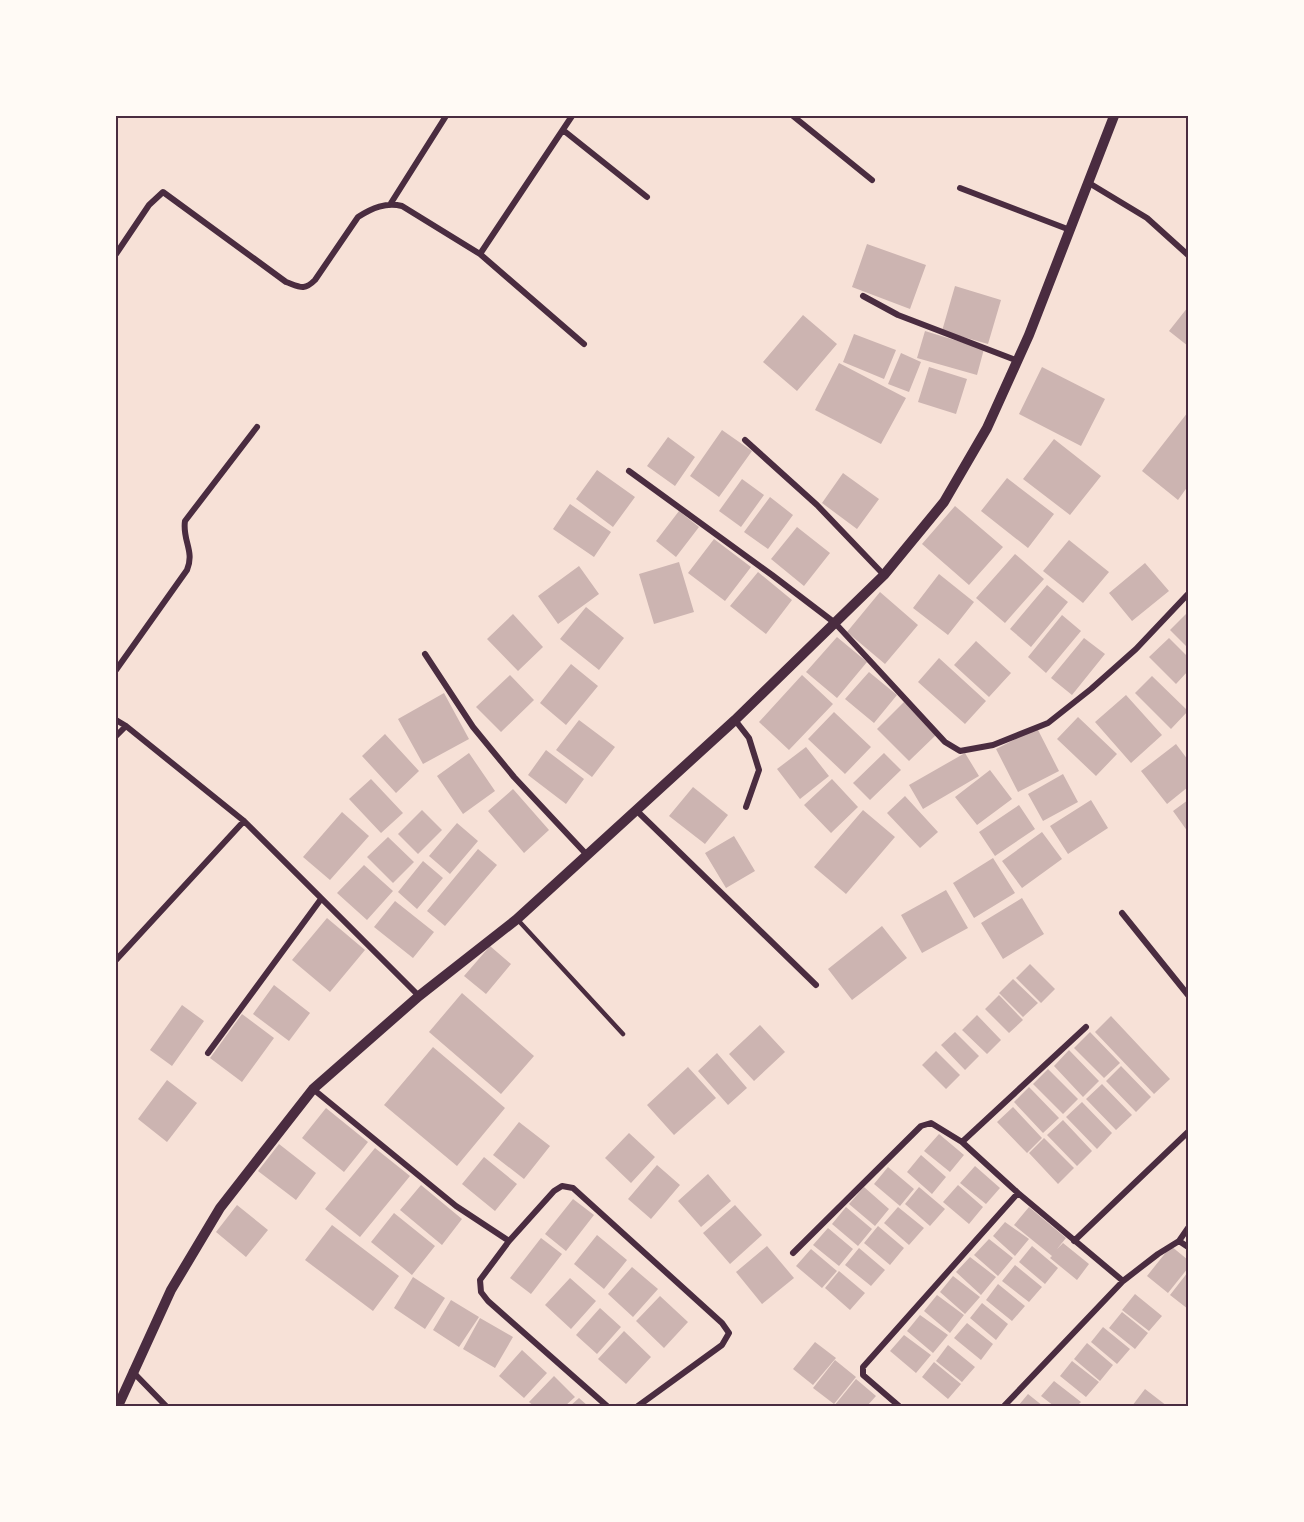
<svg xmlns="http://www.w3.org/2000/svg" width="1304" height="1522" viewBox="0 0 1304 1522" font-family="'DejaVu Sans',sans-serif">
<style>
.building{fill:#ccb4b1}
.lines{fill:none;stroke-linecap:round;stroke-linejoin:round}
.service{stroke:#4a2c40;stroke-width:4.5}
.minor{stroke:#4a2c40;stroke-width:6}
.tertiary{stroke:#4a2c40;stroke-width:10}
.neatline{fill:none;stroke:#4a2c40;stroke-width:2}
</style>
<rect width="100%" height="100%" fill="#f7e1d7"/>
<path class="building" d="M867 244 926 265 910 309 852 287Z
M955 286 1001 300 988 344 942 331Z
M1188 307V346L1169 331Z
M803 315 837 344 797 391 763 362Z
M925 331 984 349 977 375 917 358Z
M854 334 896 350 884 379 843 362Z
M901 353 921 362 909 392 888 384Z
M839 363 906 398 881 444 815 410Z
M929 367 967 379 956 414 918 402Z
M1042 367 1105 399 1081 446 1019 414Z
M1188 412V486L1178 500 1142 471Z
M722 430 752 451 719 497 690 476Z
M668 437 695 457 675 486 647 466Z
M1054 439 1101 476 1070 515 1023 479Z
M597 470 635 497 613 527 576 499Z
M843 473 879 499 857 529 822 503Z
M1007 478 1054 514 1028 548 981 511Z
M742 479 764 495 741 527 719 511Z
M770 497 793 515 768 549 744 532Z
M570 504 611 532 594 557 553 529Z
M955 506 1003 547 969 585 922 544Z
M679 511 699 527 676 557 656 541Z
M797 527 830 553 804 586 771 559Z
M714 539 751 567 725 601 688 573Z
M1069 540 1109 572 1083 603 1043 571Z
M1015 554 1044 579 1005 623 976 598Z
M679 562 694 612 654 624 639 574Z
M1145 563 1169 591 1132 621 1109 593Z
M579 566 599 594 558 624 538 596Z
M758 572 792 600 766 634 730 606Z
M939 574 974 602 948 635 913 608Z
M1047 585 1068 602 1031 647 1010 629Z
M880 592 918 625 885 664 847 632Z
M586 607 624 638 599 670 560 639Z
M513 614 543 647 518 671 487 639Z
M1186 614 1188 616V648L1170 630Z
M1062 615 1081 631 1046 673 1028 657Z
M837 637 867 662 837 698 806 672Z
M1084 638 1105 654 1072 695 1051 678Z
M1169 638 1188 657V671L1176 684 1149 657Z
M976 641 1011 673 989 697 954 665Z
M939 658 986 701 965 724 918 682Z
M571 664 598 686 566 725 540 703Z
M869 672 897 695 874 723 845 699Z
M510 675 534 700 501 732 476 707Z
M802 675 833 704 789 750 759 722Z
M1152 676 1188 711 1171 729 1135 693Z
M444 693 469 739 423 764 398 719Z
M1126 695 1162 735 1131 763 1095 722Z
M904 702 937 734 909 761 877 729Z
M834 712 871 747 845 774 808 739Z
M1078 717 1117 754 1096 776 1057 739Z
M579 720 615 747 592 777 556 750Z
M1037 728 1059 771 1018 792 996 749Z
M385 734 419 771 396 793 362 756Z
M1176 744 1188 760V787L1167 804 1141 771Z
M806 747 829 776 800 799 777 769Z
M546 750 584 779 566 804 528 775Z
M469 753 495 791 463 814 437 776Z
M884 753 901 770 870 800 853 783Z
M965 753 979 776 923 809 909 785Z
M990 770 1012 799 977 825 955 797Z
M1063 774 1078 802 1043 821 1028 794Z
M371 779 403 813 381 833 349 799Z
M832 779 858 807 831 833 804 805Z
M693 787 728 815 705 844 669 816Z
M513 789 549 830 524 853 488 811Z
M905 796 938 832 920 848 887 813Z
M1091 800 1108 828 1068 854 1050 826Z
M1188 800V832L1173 811Z
M1019 805 1035 829 995 856 979 832Z
M422 810 442 830 418 854 398 834Z
M863 810 895 837 846 894 814 867Z
M342 812 369 836 330 880 303 857Z
M457 823 478 841 450 874 429 856Z
M1042 832 1062 859 1022 888 1002 861Z
M734 836 755 871 726 888 705 853Z
M388 837 414 862 393 883 367 857Z
M478 849 497 865 445 926 427 911Z
M993 858 1015 893 974 918 953 883Z
M423 861 443 878 417 909 398 892Z
M364 865 393 891 367 920 337 893Z
M946 890 968 928 922 953 901 915Z
M1022 898 1044 934 1003 959 981 923Z
M395 901 434 932 413 958 374 927Z
M327 918 365 950 330 992 292 960Z
M882 926 907 958 852 1000 828 969Z
M490 946 511 964 486 994 464 976Z
M1030 964 1055 989 1041 1003 1016 978Z
M1013 979 1038 1003 1023 1017 999 993Z
M274 985 310 1013 289 1041 253 1014Z
M462 993 534 1056 501 1094 429 1032Z
M999 995 1023 1020 1009 1033 985 1009Z
M182 1005 204 1021 172 1066 150 1050Z
M242 1014 274 1038 242 1082 210 1058Z
M977 1015 1001 1040 987 1054 962 1030Z
M1111 1016 1170 1079 1154 1094 1095 1032Z
M760 1025 785 1052 754 1081 729 1054Z
M955 1032 979 1056 965 1070 941 1045Z
M1090 1032 1120 1063 1104 1078 1074 1048Z
M433 1047 505 1108 457 1166 384 1105Z
M1069 1050 1099 1081 1083 1097 1054 1066Z
M936 1051 960 1075 946 1089 922 1065Z
M717 1053 747 1088 728 1105 698 1071Z
M1121 1066 1151 1097 1136 1112 1106 1081Z
M688 1067 716 1098 674 1135 647 1105Z
M1048 1069 1078 1099 1063 1114 1033 1084Z
M167 1080 197 1103 167 1142 138 1119Z
M1102 1084 1132 1115 1116 1130 1086 1099Z
M1029 1087 1059 1118 1043 1133 1014 1102Z
M1082 1102 1112 1133 1097 1149 1066 1117Z
M1013 1107 1042 1138 1027 1153 997 1122Z
M326 1108 368 1142 344 1172 302 1138Z
M1063 1120 1092 1151 1077 1166 1047 1135Z
M519 1122 550 1146 524 1179 493 1155Z
M629 1133 655 1157 631 1183 605 1158Z
M939 1134 964 1155 950 1172 924 1151Z
M1044 1138 1074 1168 1058 1184 1029 1153Z
M279 1144 316 1173 296 1200 258 1171Z
M375 1148 410 1176 360 1237 325 1209Z
M921 1155 946 1177 932 1194 907 1172Z
M484 1157 517 1184 495 1211 462 1184Z
M657 1165 680 1185 651 1219 628 1199Z
M975 1166 1000 1188 986 1204 960 1183Z
M888 1167 914 1189 900 1206 874 1184Z
M708 1174 731 1201 701 1227 678 1201Z
M421 1185 462 1219 442 1245 400 1210Z
M958 1185 983 1207 969 1224 943 1202Z
M864 1187 889 1209 875 1226 849 1204Z
M919 1187 945 1209 930 1226 905 1204Z
M573 1199 594 1215 566 1251 545 1234Z
M237 1205 268 1230 246 1257 216 1232Z
M735 1205 762 1235 730 1264 703 1233Z
M846 1207 872 1229 858 1246 832 1224Z
M898 1207 924 1228 909 1245 884 1223Z
M1029 1207 1066 1238 1057 1249 1063 1243 1089 1264 1077 1280 1050 1258 1052 1256 1014 1225Z
M394 1213 435 1246 412 1275 371 1242Z
M1005 1222 1029 1239 1015 1256 993 1236Z
M332 1225 399 1276 373 1311 305 1260Z
M878 1226 904 1248 890 1265 864 1243Z
M828 1228 853 1249 839 1266 813 1245Z
M597 1235 627 1260 604 1289 574 1264Z
M541 1238 562 1254 531 1294 510 1278Z
M989 1239 1013 1258 998 1276 974 1255Z
M767 1246 794 1278 762 1304 736 1272Z
M1032 1246 1058 1268 1045 1284 1019 1262Z
M1171 1246 1188 1260V1268L1168 1293 1147 1276Z
M859 1248 885 1270 871 1286 845 1265Z
M811 1249 837 1271 822 1288 796 1266Z
M970 1257 996 1277 981 1295 956 1272Z
M1015 1265 1042 1287 1029 1302 1002 1281Z
M632 1267 658 1289 633 1317 608 1294Z
M839 1271 865 1293 850 1310 825 1288Z
M1188 1272V1309L1170 1295Z
M953 1276 980 1297 965 1314 940 1292Z
M413 1277 445 1298 425 1329 394 1308Z
M570 1278 596 1301 571 1329 545 1305Z
M998 1284 1025 1306 1012 1321 986 1300Z
M1135 1294 1162 1316 1149 1331 1122 1310Z
M937 1295 964 1315 950 1333 924 1311Z
M660 1296 688 1322 664 1348 636 1321Z
M451 1300 479 1317 459 1347 433 1330Z
M982 1303 1008 1324 996 1340 970 1318Z
M600 1308 621 1327 597 1354 576 1335Z
M1122 1312 1148 1333 1135 1349 1109 1328Z
M920 1315 948 1335 933 1353 907 1331Z
M480 1318 513 1337 495 1368 463 1349Z
M967 1323 993 1344 981 1360 954 1338Z
M1103 1327 1130 1349 1117 1364 1091 1342Z
M624 1331 651 1357 626 1384 598 1359Z
M904 1335 931 1355 916 1373 890 1351Z
M815 1342 836 1358 813 1385 793 1369Z
M1087 1343 1113 1365 1100 1381 1074 1359Z
M948 1345 975 1367 962 1382 936 1361Z
M522 1350 547 1373 524 1398 499 1376Z
M835 1360 856 1377 834 1404 813 1388Z
M1072 1361 1099 1382 1086 1397 1060 1376Z
M934 1362 961 1384 948 1399 922 1377Z
M554 1376 575 1397 565 1406H534L529 1402Z
M856 1379 876 1396 867 1406H834Z
M1054 1381 1081 1402 1077 1406H1054L1041 1396Z
M1145 1389 1167 1406H1132Z
M1028 1394 1043 1406H1018Z
M579 1398 588 1406H570Z"/>
<g class="lines">
<path class="service" d="M517 919 623 1034"/>
<path class="minor" d="M793 116 872 180
M563 130 647 197
M1089 183 1147 218 1188 255
M960 188 1070 230
M391 203 446 116
M116 254 149 205 163 192 286 282C300 287 304 291 315 280L358 217C372 208 386 202 402 206L480 254 584 344
M480 254 572 116
M863 296 898 315 1018 361
M745 440 817 505 884 575
M629 471 772 575 835 623 945 742 960 751 993 745 1048 723 1091 689 1136 649 1188 594
M425 654 473 727 514 777 587 855
M116 670 187 570C195 551 182 540 185 521L257 427
M116 720 126 726 244 821 419 996
M735 720 749 738 759 770 746 807
M116 736 126 726
M636 810 816 985
M1122 913 1188 995
M116 960 244 821
M208 1053 321 899
M313 1089 456 1206 509 1241
M962 1142 1086 1027
M1074 1241 1188 1132
M1179 1241 1188 1228
M793 1253 921 1126 931 1123 962 1142 1018 1193 1123 1281 1158 1254 1179 1241 1188 1247
M132 1371 166 1406
M607 1406 488 1301 481 1292 480 1280 509 1241 554 1191 562 1186 573 1188 722 1323 729 1333 722 1345 638 1406
M899 1406 863 1375V1367L1018 1193
M1004 1406 1123 1281"/>
<path class="tertiary" d="M118 1406 171 1290 220 1208 313 1089 419 996 517 919 735 720 884 575 944 502 987 428 1029 335 1114 116"/>
</g>
<rect width="1304" height="1522" fill="none" stroke="#fffaf5" stroke-width="234"/>
<rect x="117" y="117" width="1070" height="1288" class="neatline"/>
</svg>
